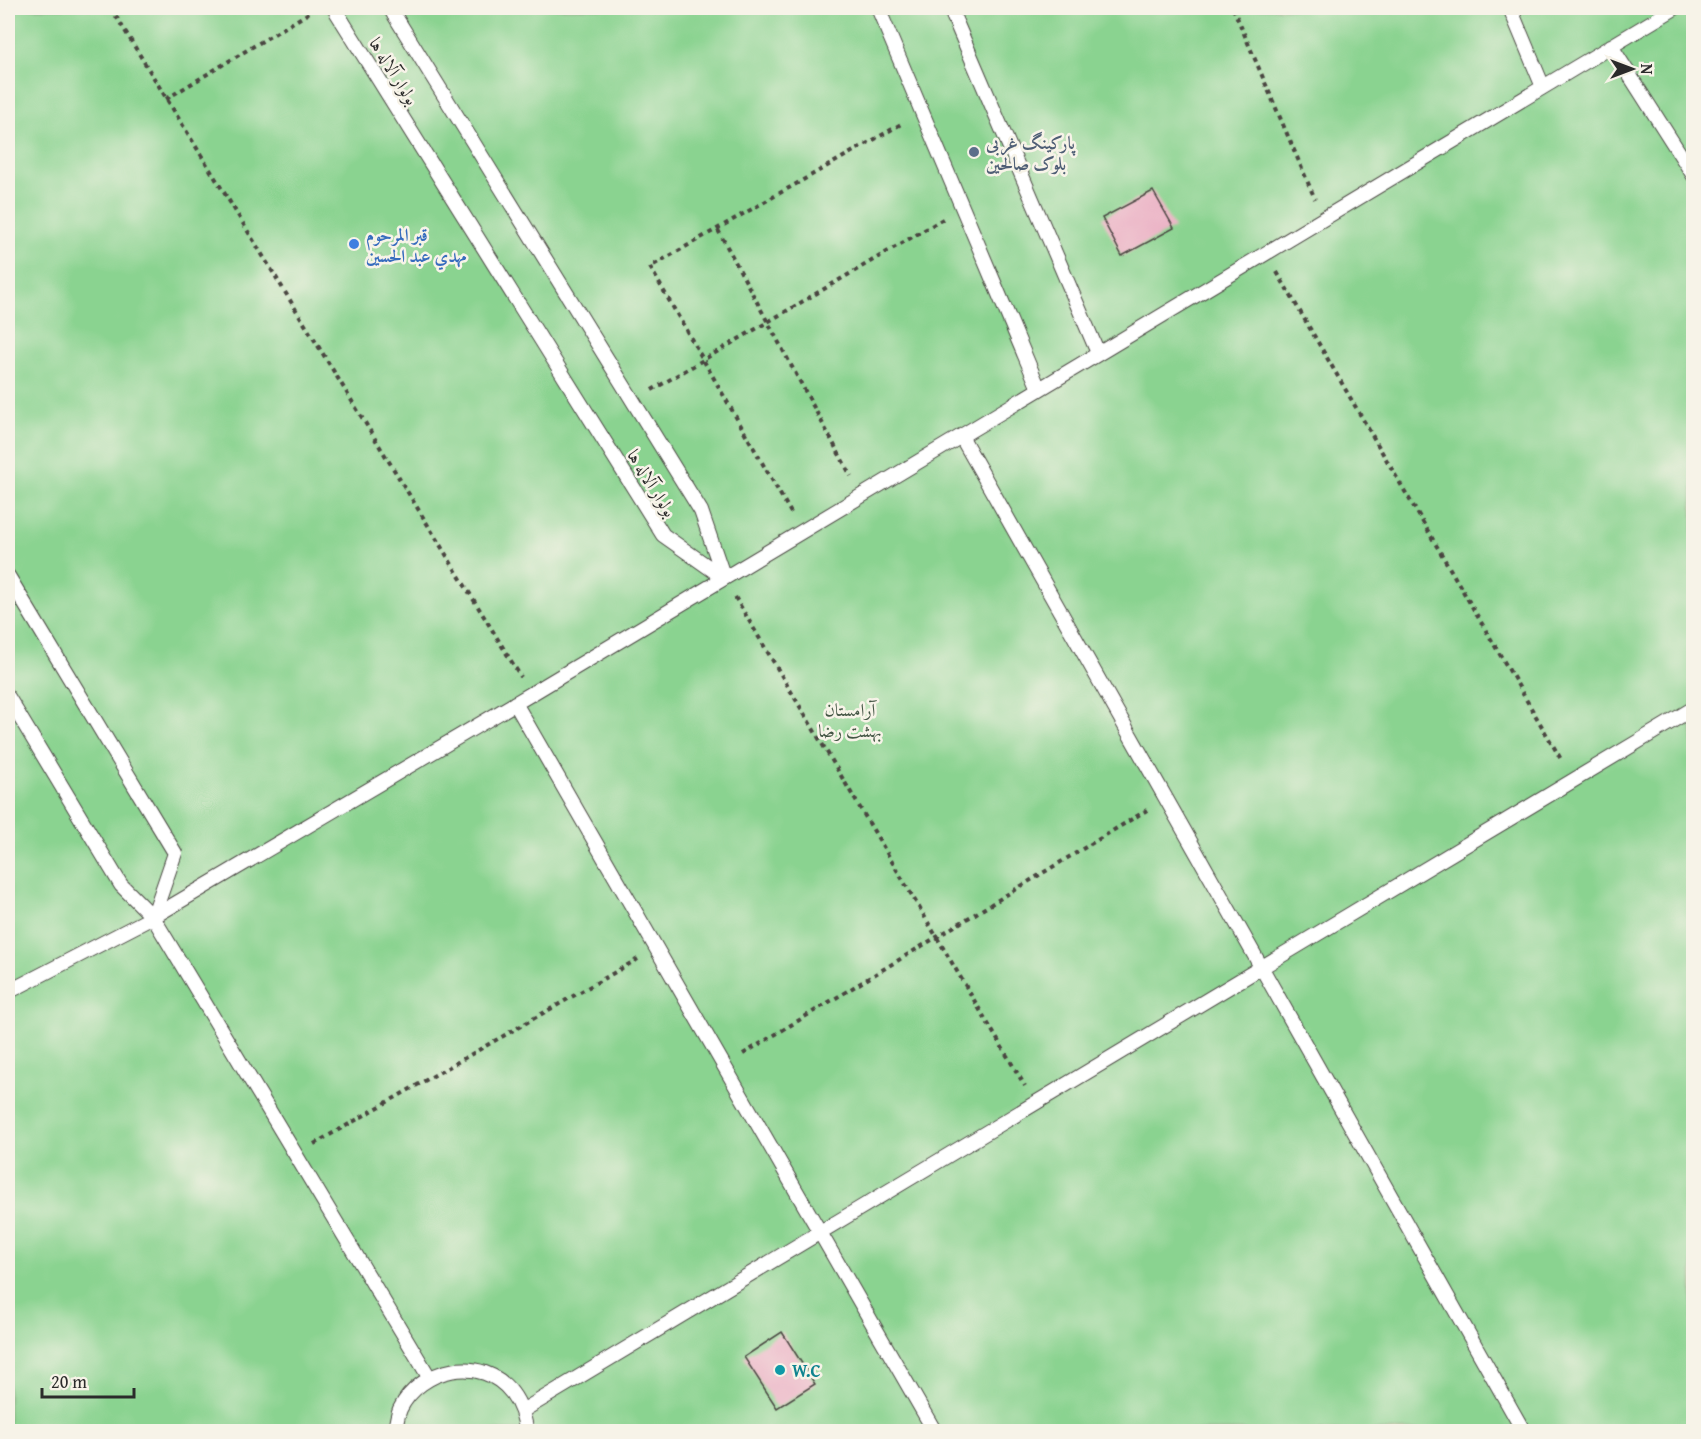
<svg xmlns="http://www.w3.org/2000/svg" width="1701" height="1439" viewBox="0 0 1701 1439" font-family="'Gentium Book Plus',Amiri,serif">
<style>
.green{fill:#8ad390;stroke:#5a7f5e;stroke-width:1.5}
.building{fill:#ebb1c5}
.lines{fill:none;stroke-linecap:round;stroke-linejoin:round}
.service-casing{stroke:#494541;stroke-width:16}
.path{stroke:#494541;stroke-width:4;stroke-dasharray:4.5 4.5;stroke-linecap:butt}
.service{stroke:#fff;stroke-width:14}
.service-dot{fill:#5c6f8a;stroke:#f7f3e8;stroke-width:2}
.shop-dot{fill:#3f7fe0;stroke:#f7f3e8;stroke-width:2}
.culture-dot{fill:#0f9aa8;stroke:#f7f3e8;stroke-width:2}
.labels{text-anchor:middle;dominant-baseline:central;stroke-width:5;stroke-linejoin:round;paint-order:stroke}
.street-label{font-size:18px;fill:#2b2b2b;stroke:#f7f3e8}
.service-label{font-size:18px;font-weight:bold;fill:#4e5e75;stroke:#f7f3e8;text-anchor:start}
.shop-label{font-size:18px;font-weight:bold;fill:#366cbe;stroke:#f7f3e8;text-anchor:start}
.park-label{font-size:18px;fill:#435544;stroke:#f7f3e8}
.culture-label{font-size:18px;font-weight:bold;fill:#0d838f;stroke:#f7f3e8;text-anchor:start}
</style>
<rect width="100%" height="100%" fill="#f7f3e8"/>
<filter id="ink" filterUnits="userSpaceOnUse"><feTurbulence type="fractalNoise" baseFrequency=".0167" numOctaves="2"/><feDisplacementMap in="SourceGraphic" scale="12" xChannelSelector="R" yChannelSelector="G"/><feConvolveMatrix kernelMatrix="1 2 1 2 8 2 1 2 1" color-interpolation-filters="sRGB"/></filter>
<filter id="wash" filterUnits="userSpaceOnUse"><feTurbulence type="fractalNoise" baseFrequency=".008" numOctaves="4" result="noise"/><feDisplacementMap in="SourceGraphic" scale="24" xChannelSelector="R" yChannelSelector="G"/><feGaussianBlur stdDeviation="1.35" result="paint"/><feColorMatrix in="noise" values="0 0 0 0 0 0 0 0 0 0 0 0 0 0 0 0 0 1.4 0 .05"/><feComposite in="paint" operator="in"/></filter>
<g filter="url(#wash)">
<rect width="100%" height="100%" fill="#f3dbbb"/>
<path class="green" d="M8 8H1693V1431H8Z"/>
<g id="blocks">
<path class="building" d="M1153 191 1174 228 1122 256 1102 218Z
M782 1332 815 1384 777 1408 744 1357Z"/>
</g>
</g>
<g filter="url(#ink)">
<use href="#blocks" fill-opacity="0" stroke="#494541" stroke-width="1.5"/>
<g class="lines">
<g class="service-casing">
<path id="service" d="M334 8 663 535 724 578
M390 8 701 511 724 578
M878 8 1039 389
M950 8 1098 353
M1510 8 1543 87
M1611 46 1694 176
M961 436 1524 1432
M8 576 175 853 153 917
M8 697 121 885 153 917 429 1377
M515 703 935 1432
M8 992 153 917 531 694 1675 8
M522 1411 1694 708
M395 1432C396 1424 397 1416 400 1409 420 1368 482 1353 512 1393 521 1405 524 1417 527 1432"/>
</g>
<path class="path" d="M111 8 521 677
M1233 8 1315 199
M166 99 312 11
M718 230 851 476
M1277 272 1562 761
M652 390 943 219
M791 513 650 267 903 123
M735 597 1025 1086
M743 1054 1147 810
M314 1144 638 959
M8 1428 9 1432"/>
<use href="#service" class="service"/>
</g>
</g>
<circle class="service-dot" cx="974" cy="152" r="6"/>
<circle class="shop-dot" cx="354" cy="244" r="6"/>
<circle class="culture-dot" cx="780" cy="1370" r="6"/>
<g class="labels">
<g class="street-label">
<text transform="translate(394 71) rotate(58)">بولوار آلاله ها</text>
<text transform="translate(652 483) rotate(58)">بولوار آلاله ها</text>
</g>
<g class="service-label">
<text x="986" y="142">پارکینگ غربی<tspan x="986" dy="21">بلوک صالحین</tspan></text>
</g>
<g class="shop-label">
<text x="366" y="234">قبر المرحوم<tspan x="366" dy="21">مهدي عبد الحسين</tspan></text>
</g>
<g class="park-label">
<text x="850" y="709">آرامستان<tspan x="850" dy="21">بهشت رضا</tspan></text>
</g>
<g class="culture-label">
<text x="792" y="1370">W.C</text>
</g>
</g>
<rect width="1701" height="1439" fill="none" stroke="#f7f3e8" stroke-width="30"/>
<g transform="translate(1632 69) rotate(90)" stroke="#f7f3e8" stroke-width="4.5" paint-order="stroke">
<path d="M0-4.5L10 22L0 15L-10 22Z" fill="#2b2b2b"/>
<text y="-9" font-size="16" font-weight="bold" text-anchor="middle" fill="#2b2b2b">N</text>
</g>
<path d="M42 1388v9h92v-9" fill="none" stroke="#2b2b2b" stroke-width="3"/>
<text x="51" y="1388" font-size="18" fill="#2b2b2b" stroke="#f7f3e8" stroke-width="4.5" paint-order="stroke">20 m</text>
</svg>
